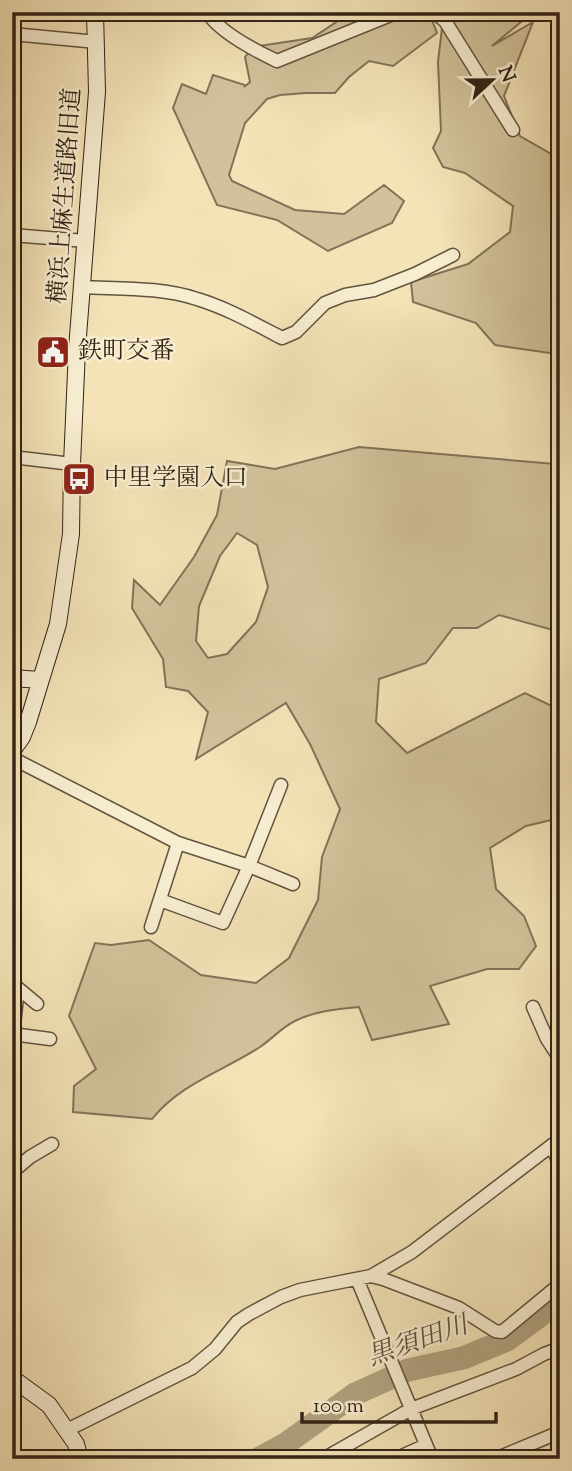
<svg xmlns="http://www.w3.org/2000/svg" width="572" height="1471" viewBox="0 0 572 1471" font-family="'Sorts Mill Goudy','Noto Serif JP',serif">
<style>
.green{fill:#d2c29b;stroke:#827258;stroke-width:2;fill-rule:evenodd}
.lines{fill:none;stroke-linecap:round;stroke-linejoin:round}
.river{stroke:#b1a280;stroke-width:23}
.street-casing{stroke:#62533e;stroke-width:15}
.secondary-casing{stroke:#322315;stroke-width:18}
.street{stroke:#f7edd0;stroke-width:12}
.secondary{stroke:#f7edd0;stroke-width:16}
.labels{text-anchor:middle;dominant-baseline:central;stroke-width:5;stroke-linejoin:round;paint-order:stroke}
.street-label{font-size:24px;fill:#322315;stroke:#f7edd0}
.poi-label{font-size:24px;fill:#322315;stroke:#f7edd0;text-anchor:start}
.water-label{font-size:26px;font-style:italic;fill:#5e4f3a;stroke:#f7edd0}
</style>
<rect width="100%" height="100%" fill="#f3e3b7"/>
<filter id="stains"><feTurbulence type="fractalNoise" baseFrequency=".00286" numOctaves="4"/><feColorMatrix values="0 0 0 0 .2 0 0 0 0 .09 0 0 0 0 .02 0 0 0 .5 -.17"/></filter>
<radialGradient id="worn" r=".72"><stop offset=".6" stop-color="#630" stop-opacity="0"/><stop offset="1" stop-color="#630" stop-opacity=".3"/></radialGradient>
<path class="green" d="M356 12 412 14 414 12H533L492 46 533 22 504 96 520 136 560 159V632L499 615 477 628H453L426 663 379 679 376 722 407 753 525 693 560 710V818L526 826 490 848 496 889 524 916 536 946 519 969H487L430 986 449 1024 372 1040 359 1007C337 1009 315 1011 295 1021 282 1027 272 1039 260 1047 223 1071 180 1084 152 1119L73 1112 74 1086 96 1069 69 1016 95 943 111 945 149 940 201 975 256 983 289 958 318 900 322 857 340 809 310 744 286 703 196 759 208 712 188 691 166 687 163 659 132 608 134 580 160 605 194 557 217 515 227 461 275 469 359 447 555 464 557 354 495 345 476 323 413 302 411 282 468 264 510 232 513 206 465 173 443 167 433 148 441 131 438 62 442 28 460 38 430 15 437 33 393 66 369 61 349 77 335 93H306L280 95 267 99 245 123 229 175 232 181 295 210 344 214 384 185 404 201 392 223 328 251 277 220 217 205 173 108 182 84 206 94 213 75 245 85 244 87 250 82 245 57 253 47 312 38 344 17ZM237 533 257 545 268 587 256 622 227 654 208 658 196 641 199 606 220 556Z"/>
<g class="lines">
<path class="river" d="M258 1459 284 1445 355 1394 408 1370 463 1358 507 1340 560 1301"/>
<g class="street-casing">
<path id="street" d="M207 12C219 32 256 51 277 61L398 12
M434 12 445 21 513 130
M12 34 97 42
M12 235 86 241
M82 287C120 289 161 287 197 299 227 308 255 324 282 338L296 332 325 303 345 295 374 290 415 274 453 255
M12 457 72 464
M12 758 178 843 249 866 293 884
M160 900 223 923 249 866 281 785
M151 927 178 843
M13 984 37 1004
M533 1007 547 1039 560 1059
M12 1034 50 1039
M13 1075V1034L18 988
M551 1146 560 1164
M12 1170 16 1169 30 1157 52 1144
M371 1276 383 1279 459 1308 495 1331 502 1332 560 1284
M357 1279 432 1459
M67 1430 192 1368 215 1349 237 1322 249 1314 281 1297 300 1290 371 1276 412 1252 560 1139
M323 1459 411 1409 516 1369 544 1354 560 1348
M395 1459 426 1445
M495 1459 560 1432"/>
</g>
<g class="secondary-casing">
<path id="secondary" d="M12 678 40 680
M12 751 22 737 28 722 58 624 71 534 72 464 77 349 97 92 95 12
M12 1378 49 1405 76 1444 80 1459"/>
</g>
<use href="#street" class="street"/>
<use href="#secondary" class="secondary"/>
</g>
<defs>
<g id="civic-square" transform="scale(1.75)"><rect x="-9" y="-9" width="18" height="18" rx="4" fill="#8f2418" stroke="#f7edd0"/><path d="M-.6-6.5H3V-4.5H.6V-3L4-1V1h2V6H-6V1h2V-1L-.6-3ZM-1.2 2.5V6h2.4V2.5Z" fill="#fff"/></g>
<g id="bus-square" transform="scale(1.75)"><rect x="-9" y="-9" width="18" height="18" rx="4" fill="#8f2418" stroke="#f7edd0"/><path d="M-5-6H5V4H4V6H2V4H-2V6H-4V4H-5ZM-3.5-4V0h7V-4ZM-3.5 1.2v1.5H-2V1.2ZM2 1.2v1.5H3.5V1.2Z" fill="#fff"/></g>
</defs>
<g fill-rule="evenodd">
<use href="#civic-square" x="53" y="352"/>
<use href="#bus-square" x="79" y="479"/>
</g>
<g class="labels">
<g class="street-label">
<text transform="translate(66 196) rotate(-86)">横浜上麻生道路旧道</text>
</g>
<g class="poi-label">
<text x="78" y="352">鉄町交番</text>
<text x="104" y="479">中里学園入口</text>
</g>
<g class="water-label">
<text transform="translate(418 1342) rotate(-19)">黒須田川</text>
</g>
</g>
<rect width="572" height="1471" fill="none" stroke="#f3e3b7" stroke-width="42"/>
<rect x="14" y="14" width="544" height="1443" fill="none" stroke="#322315" stroke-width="3.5"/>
<rect x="21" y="21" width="530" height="1429" fill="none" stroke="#322315" stroke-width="2"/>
<g transform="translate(492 80) rotate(68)" stroke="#f7edd0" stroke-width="5" paint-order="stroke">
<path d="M0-5L12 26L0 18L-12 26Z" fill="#322315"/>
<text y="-10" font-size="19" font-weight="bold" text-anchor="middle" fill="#322315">N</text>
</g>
<path d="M302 1412v10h194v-10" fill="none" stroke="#322315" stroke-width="3.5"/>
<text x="313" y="1412" font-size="21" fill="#322315" stroke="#f7edd0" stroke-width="5" paint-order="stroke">100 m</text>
<rect width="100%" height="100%" filter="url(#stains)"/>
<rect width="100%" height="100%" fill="url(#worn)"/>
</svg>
